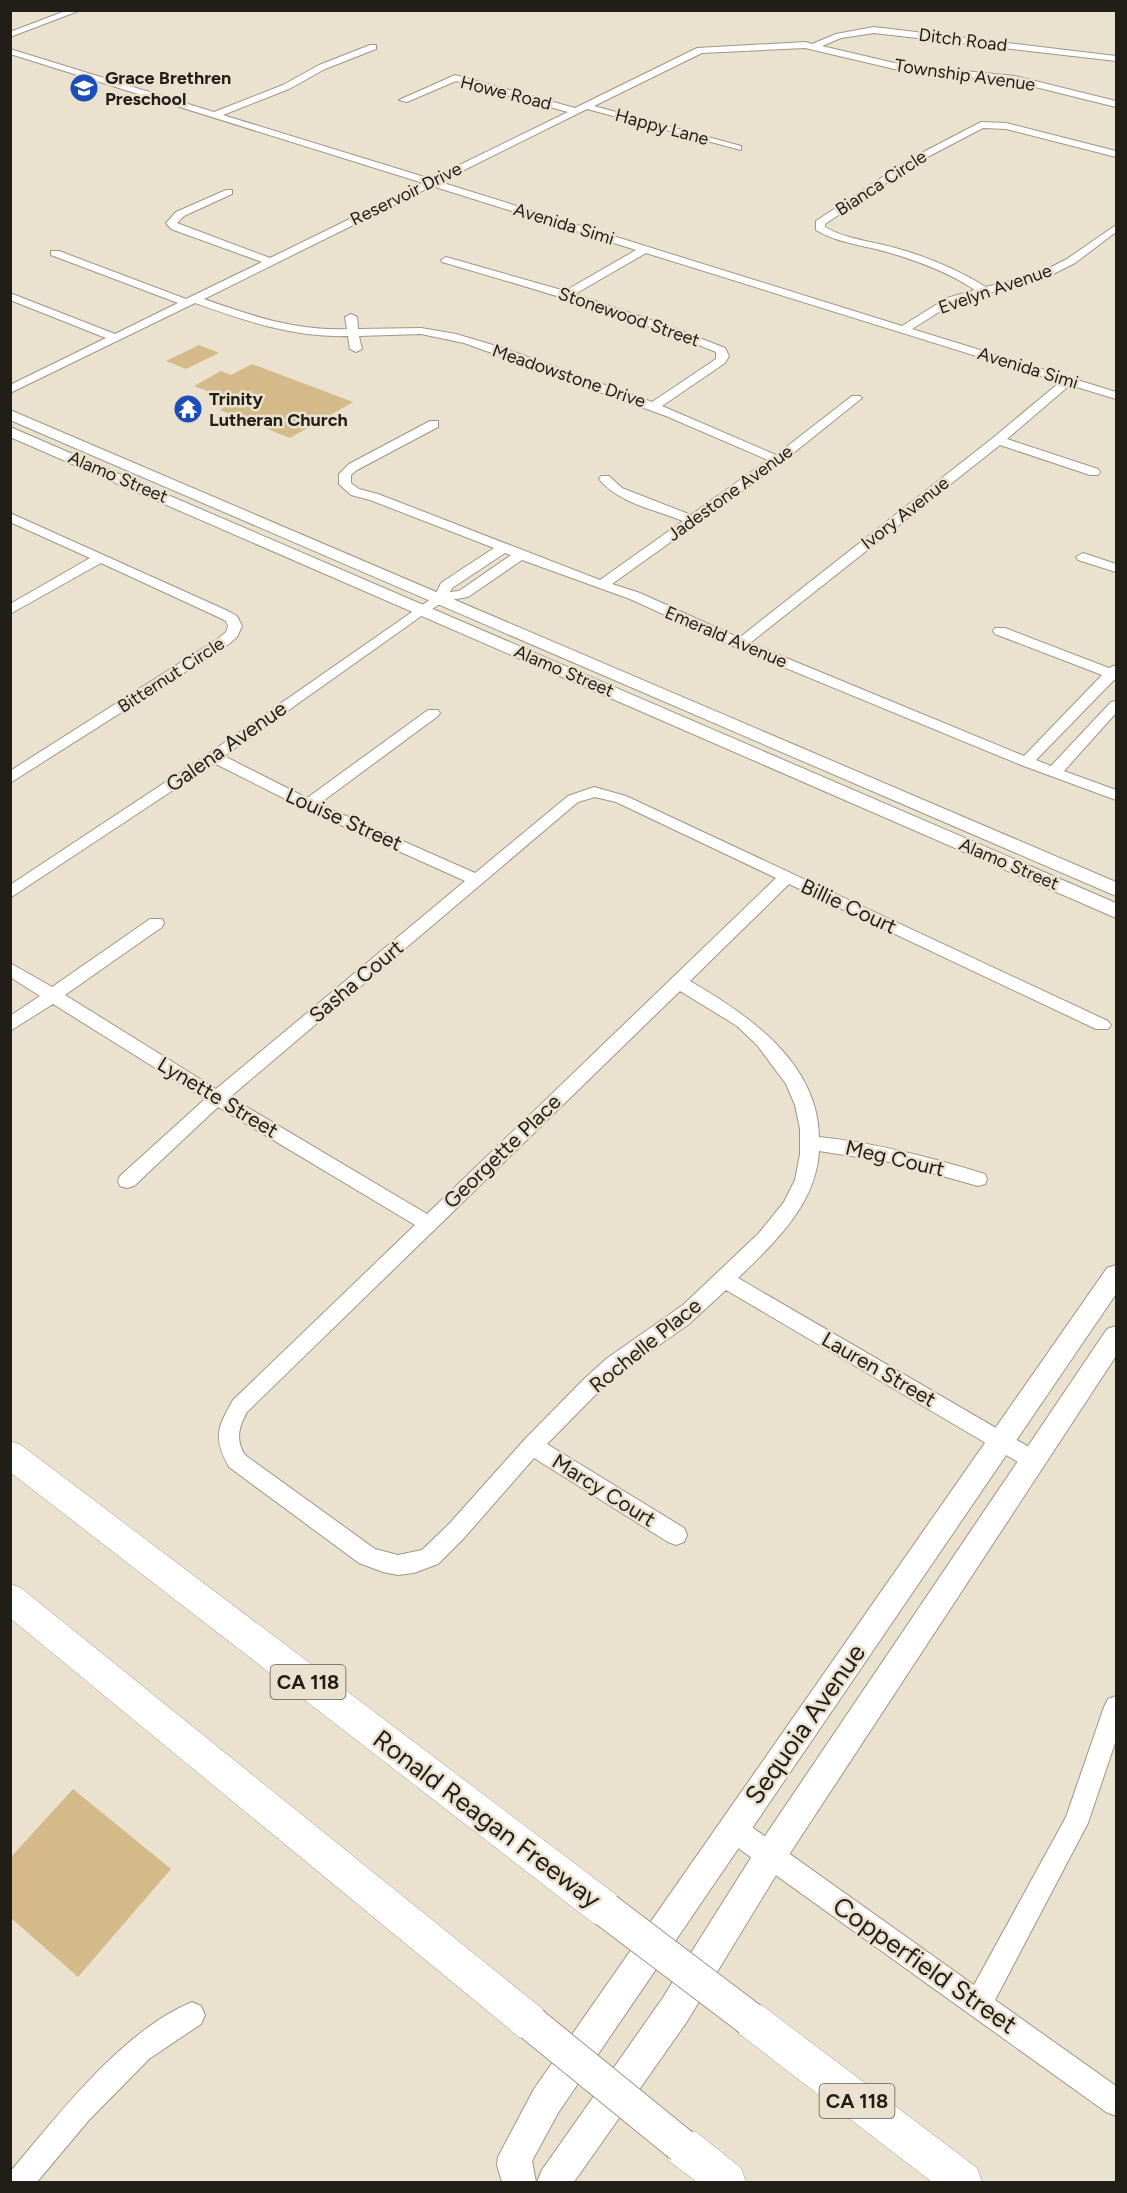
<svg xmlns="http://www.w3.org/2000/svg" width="1127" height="2193" viewBox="0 0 1127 2193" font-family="Figtree,sans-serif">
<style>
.green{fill:#d4ba88}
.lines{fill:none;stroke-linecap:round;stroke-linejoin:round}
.minor-casing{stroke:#9f9685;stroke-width:2}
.major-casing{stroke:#9f9685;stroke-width:2}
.highway-casing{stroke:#9f9685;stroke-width:1}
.minor{fill:#fff;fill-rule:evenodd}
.major{fill:#fff;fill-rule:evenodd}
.highway{fill:#fff;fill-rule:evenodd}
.highway-bridge-casing{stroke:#9f9685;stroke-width:36;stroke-linecap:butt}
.highway-bridge{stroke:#fff;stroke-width:34}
.labels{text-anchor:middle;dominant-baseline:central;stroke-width:5;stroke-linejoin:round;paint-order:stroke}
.far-street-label{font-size:18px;fill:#211d17;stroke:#ebe1cf}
.far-poi-label{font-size:18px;font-weight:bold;fill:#211d17;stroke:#ebe1cf;text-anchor:start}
.shield{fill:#ebe1cf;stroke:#5e584e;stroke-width:1.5}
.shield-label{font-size:20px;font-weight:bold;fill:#211d17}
.street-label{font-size:21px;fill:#211d17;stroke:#ebe1cf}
.near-street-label{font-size:26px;fill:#211d17;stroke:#ebe1cf}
</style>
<rect width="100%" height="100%" fill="#ebe1cf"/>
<path class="green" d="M199 345 219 353 186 369 166 361Z
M252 364 353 402 290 438 220 410 234 401 194 386 221 371 231 375Z
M73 1789 171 1869 78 1977 10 1917 11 1857Z"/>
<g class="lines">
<g class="minor-casing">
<path id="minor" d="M68 10H81L10 37V32Z
M874 27 1116 56V61L874 33 841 38 822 46 903 65 1015 76 1116 101V107L1015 82 903 71 805 48 702 53 594 106 741 146V150L587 109 440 182 902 326 947 298 975 290C948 272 918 261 887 252 863 245 837 243 816 230V221L910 159 981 122 1006 123 1116 151V157L1006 129 983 128 916 163 825 224V227C845 239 870 241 892 247 925 256 957 269 986 287L1037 274 1067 259 1116 225V232L1075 263 1045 278 955 302 912 329 1116 392V399L1070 385 1007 439 1098 469 1100 472 1098 475H1090L1000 445 750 643 1024 756 1102 675 995 634 993 631 995 628H1005L1109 668 1116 665V680H1114L1036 760 1051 766 1111 702 1116 701V713L1064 771 1116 790V800L1021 765 735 647 630 599 522 560 468 597 445 601 427 612 224 756 307 798 428 710H438L440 713 438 716 319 804 475 873 568 796 594 787 626 796 1108 1021 1111 1025 1108 1029H1096L789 884 690 981C747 1014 818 1062 819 1137 876 1143 930 1157 985 1174L987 1179 985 1184 978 1186 896 1163 819 1151C816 1205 774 1243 738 1278L1041 1454 1044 1460 1041 1466 1033 1469 1025 1466 726 1290 689 1324 611 1379 547 1444 684 1528 687 1535 684 1542 676 1545 668 1542 534 1458 464 1538 438 1564 414 1573 398 1575 383 1572 359 1563 229 1467C213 1438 217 1428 233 1400L415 1225 218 1107 134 1186 127 1188 120 1186 118 1181 120 1176 205 1099 53 1004 10 1031V1016L40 996 10 977V963L52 987 150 919H162L164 923 162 927 65 995 216 1089 465 881 303 808 214 763 10 898V885L208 754 435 596 441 583 494 548 370 500 351 495 339 484V474L349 464 430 421H438V427L357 470 351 475V483L359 489 378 494 600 580 683 521C656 510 618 503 599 479L601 476H609L622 488 691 515 768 460 666 416 464 343 421 334 359 336 362 349 356 352 350 349 348 336C294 338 246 321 195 303L10 393V385L106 338 10 300V293L115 334 178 303 51 255V251H59L186 299 262 262 171 229 166 223 176 212 226 190H232V194L184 216 177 223 270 258 423 183 10 54V49L214 112 283 85 319 65 370 45H376V49L325 69 289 89 223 115 431 179 568 112 456 81 407 102 399 100 455 75 575 108 697 48 805 42 812 44 836 34ZM432 186 636 250 565 291 446 257 441 260 442 262C535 289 627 316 716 352V359L652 402 503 348 456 334 421 328 358 329 357 317 351 314 345 317 347 329C296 331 252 316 204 299ZM646 253 1060 382 994 437 739 638 640 593 612 584 781 463 862 398 860 396H852L776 455 662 406 725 363 729 356 725 348 677 329 575 294ZM505 553 511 555 459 591 450 592 452 588ZM595 797 616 802 776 878 427 1214 230 1097 578 802ZM680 991 737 1026 757 1045 786 1084 795 1105 800 1129V1154L795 1180 784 1202 759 1233 683 1305 606 1359 583 1380 525 1439 449 1524 422 1550 398 1555 375 1549 245 1455C235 1439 239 1427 247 1412Z
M10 513 228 611 237 616 242 626 237 637 229 644 10 783V771L219 638 226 632 228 626 226 621 218 617 101 563 10 614V604L90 558 10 522Z
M1083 553 1116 564V572L1078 560 1076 557Z
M1116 1696V1740L1088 1823 995 2000 1116 2086V2116L1106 2112 724 1838 721 1829 724 1820 733 1817 742 1820 974 1985 1066 1817 1104 1707 1108 1699Z
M192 2002 201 2006 205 2015 201 2024 149 2059 89 2120 37 2182H10V2172C58 2115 122 2031 192 2002Z"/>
</g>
<g class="major-casing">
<path id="major" d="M10 410 1116 882V896L10 420Z
M10 427 1116 903V918L10 437Z
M1116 1265V1294L558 2113 532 2161 536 2182H502L497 2165 498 2157 534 2089 1107 1268Z
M1116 1326V1356L781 1867 686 2023 574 2182H537L542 2170 662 1999 759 1845 1107 1329Z"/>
</g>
<g class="highway-casing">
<path id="highway" d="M10 1441 21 1445 619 1897 624 1910 619 1923 606 1928 593 1923 10 1472Z
M10 1584 21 1588 545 2011 551 2024 545 2037 532 2043 519 2037 10 1618Z
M750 2000 763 2006 977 2168 982 2182H932L737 2032 731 2019 737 2006Z
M682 2127 696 2132 741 2168 746 2182H697L668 2160 663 2146 668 2132Z"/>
</g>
<use href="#minor" class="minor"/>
<use href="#major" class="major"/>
<use href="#highway" class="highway"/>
<g class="highway-bridge-casing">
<path id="highway-bridge" d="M606 1910 750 2019
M532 2024 682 2146"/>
</g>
<use href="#highway-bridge" class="highway-bridge"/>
</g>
<defs>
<g id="school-disc" transform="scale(1.5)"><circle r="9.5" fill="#1c4eba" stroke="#ebe1cf"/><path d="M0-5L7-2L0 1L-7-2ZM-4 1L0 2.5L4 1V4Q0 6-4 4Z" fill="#fff"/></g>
<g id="temple-disc" transform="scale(1.5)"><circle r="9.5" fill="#1c4eba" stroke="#ebe1cf"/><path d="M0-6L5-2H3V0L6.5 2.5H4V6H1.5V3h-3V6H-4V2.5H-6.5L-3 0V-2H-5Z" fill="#fff"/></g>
</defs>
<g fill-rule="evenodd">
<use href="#school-disc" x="84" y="88"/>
<use href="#temple-disc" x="188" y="409"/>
</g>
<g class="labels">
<g class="far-street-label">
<text transform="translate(963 40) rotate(7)">Ditch Road</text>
<text transform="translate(965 75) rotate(8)">Township Avenue</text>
<text transform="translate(506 93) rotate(14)">Howe Road</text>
<text transform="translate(662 127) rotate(15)">Happy Lane</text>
<text transform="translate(881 183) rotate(-33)">Bianca Circle</text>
<text transform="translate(406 194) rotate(-26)">Reservoir Drive</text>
<text transform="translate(564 224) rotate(17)">Avenida Simi</text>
<text transform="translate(995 289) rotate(-19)">Evelyn Avenue</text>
<text transform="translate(629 317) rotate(19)">Stonewood Street</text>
<text transform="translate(1028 368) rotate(17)">Avenida Simi</text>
<text transform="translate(569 376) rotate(19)">Meadowstone Drive</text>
<text transform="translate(118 477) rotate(23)">Alamo Street</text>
<text transform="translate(730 493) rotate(-36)">Jadestone Avenue</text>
<text transform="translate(905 513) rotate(-38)">Ivory Avenue</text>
<text transform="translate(726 637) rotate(23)">Emerald Avenue</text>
<text transform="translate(564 671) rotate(23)">Alamo Street</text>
<text transform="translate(171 675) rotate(-33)">Bitternut Circle</text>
<text transform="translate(1009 864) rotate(23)">Alamo Street</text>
</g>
<g class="far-poi-label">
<text x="105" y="78">Grace Brethren<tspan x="105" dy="21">Preschool</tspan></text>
<text x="209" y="399">Trinity<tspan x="209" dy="21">Lutheran Church</tspan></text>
</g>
<g class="shield">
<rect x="270.5" y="1665" width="75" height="34" rx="4.5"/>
<rect x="819.5" y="2084" width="75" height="34" rx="4.5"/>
</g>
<g class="shield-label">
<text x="308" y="1682">CA 118</text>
<text x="857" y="2101">CA 118</text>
</g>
<g class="street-label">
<text transform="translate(226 746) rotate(-35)">Galena Avenue</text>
<text transform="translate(344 819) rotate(24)">Louise Street</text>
<text transform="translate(849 906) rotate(25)">Billie Court</text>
<text transform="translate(356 981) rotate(-40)">Sasha Court</text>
<text transform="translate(218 1097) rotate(31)">Lynette Street</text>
<text transform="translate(502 1151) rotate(-44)">Georgette Place</text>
<text transform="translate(895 1158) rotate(13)">Meg Court</text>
<text transform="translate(645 1345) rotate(-39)">Rochelle Place</text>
<text transform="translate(879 1369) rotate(30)">Lauren Street</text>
<text transform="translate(604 1490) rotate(32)">Marcy Court</text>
</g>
<g class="near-street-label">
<text transform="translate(805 1724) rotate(-55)">Sequoia Avenue</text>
<text transform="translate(487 1819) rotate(37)">Ronald Reagan Freeway</text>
<text transform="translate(925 1965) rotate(35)">Copperfield Street</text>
</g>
</g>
<rect width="1127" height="2193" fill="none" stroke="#211d17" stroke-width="24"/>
</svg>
